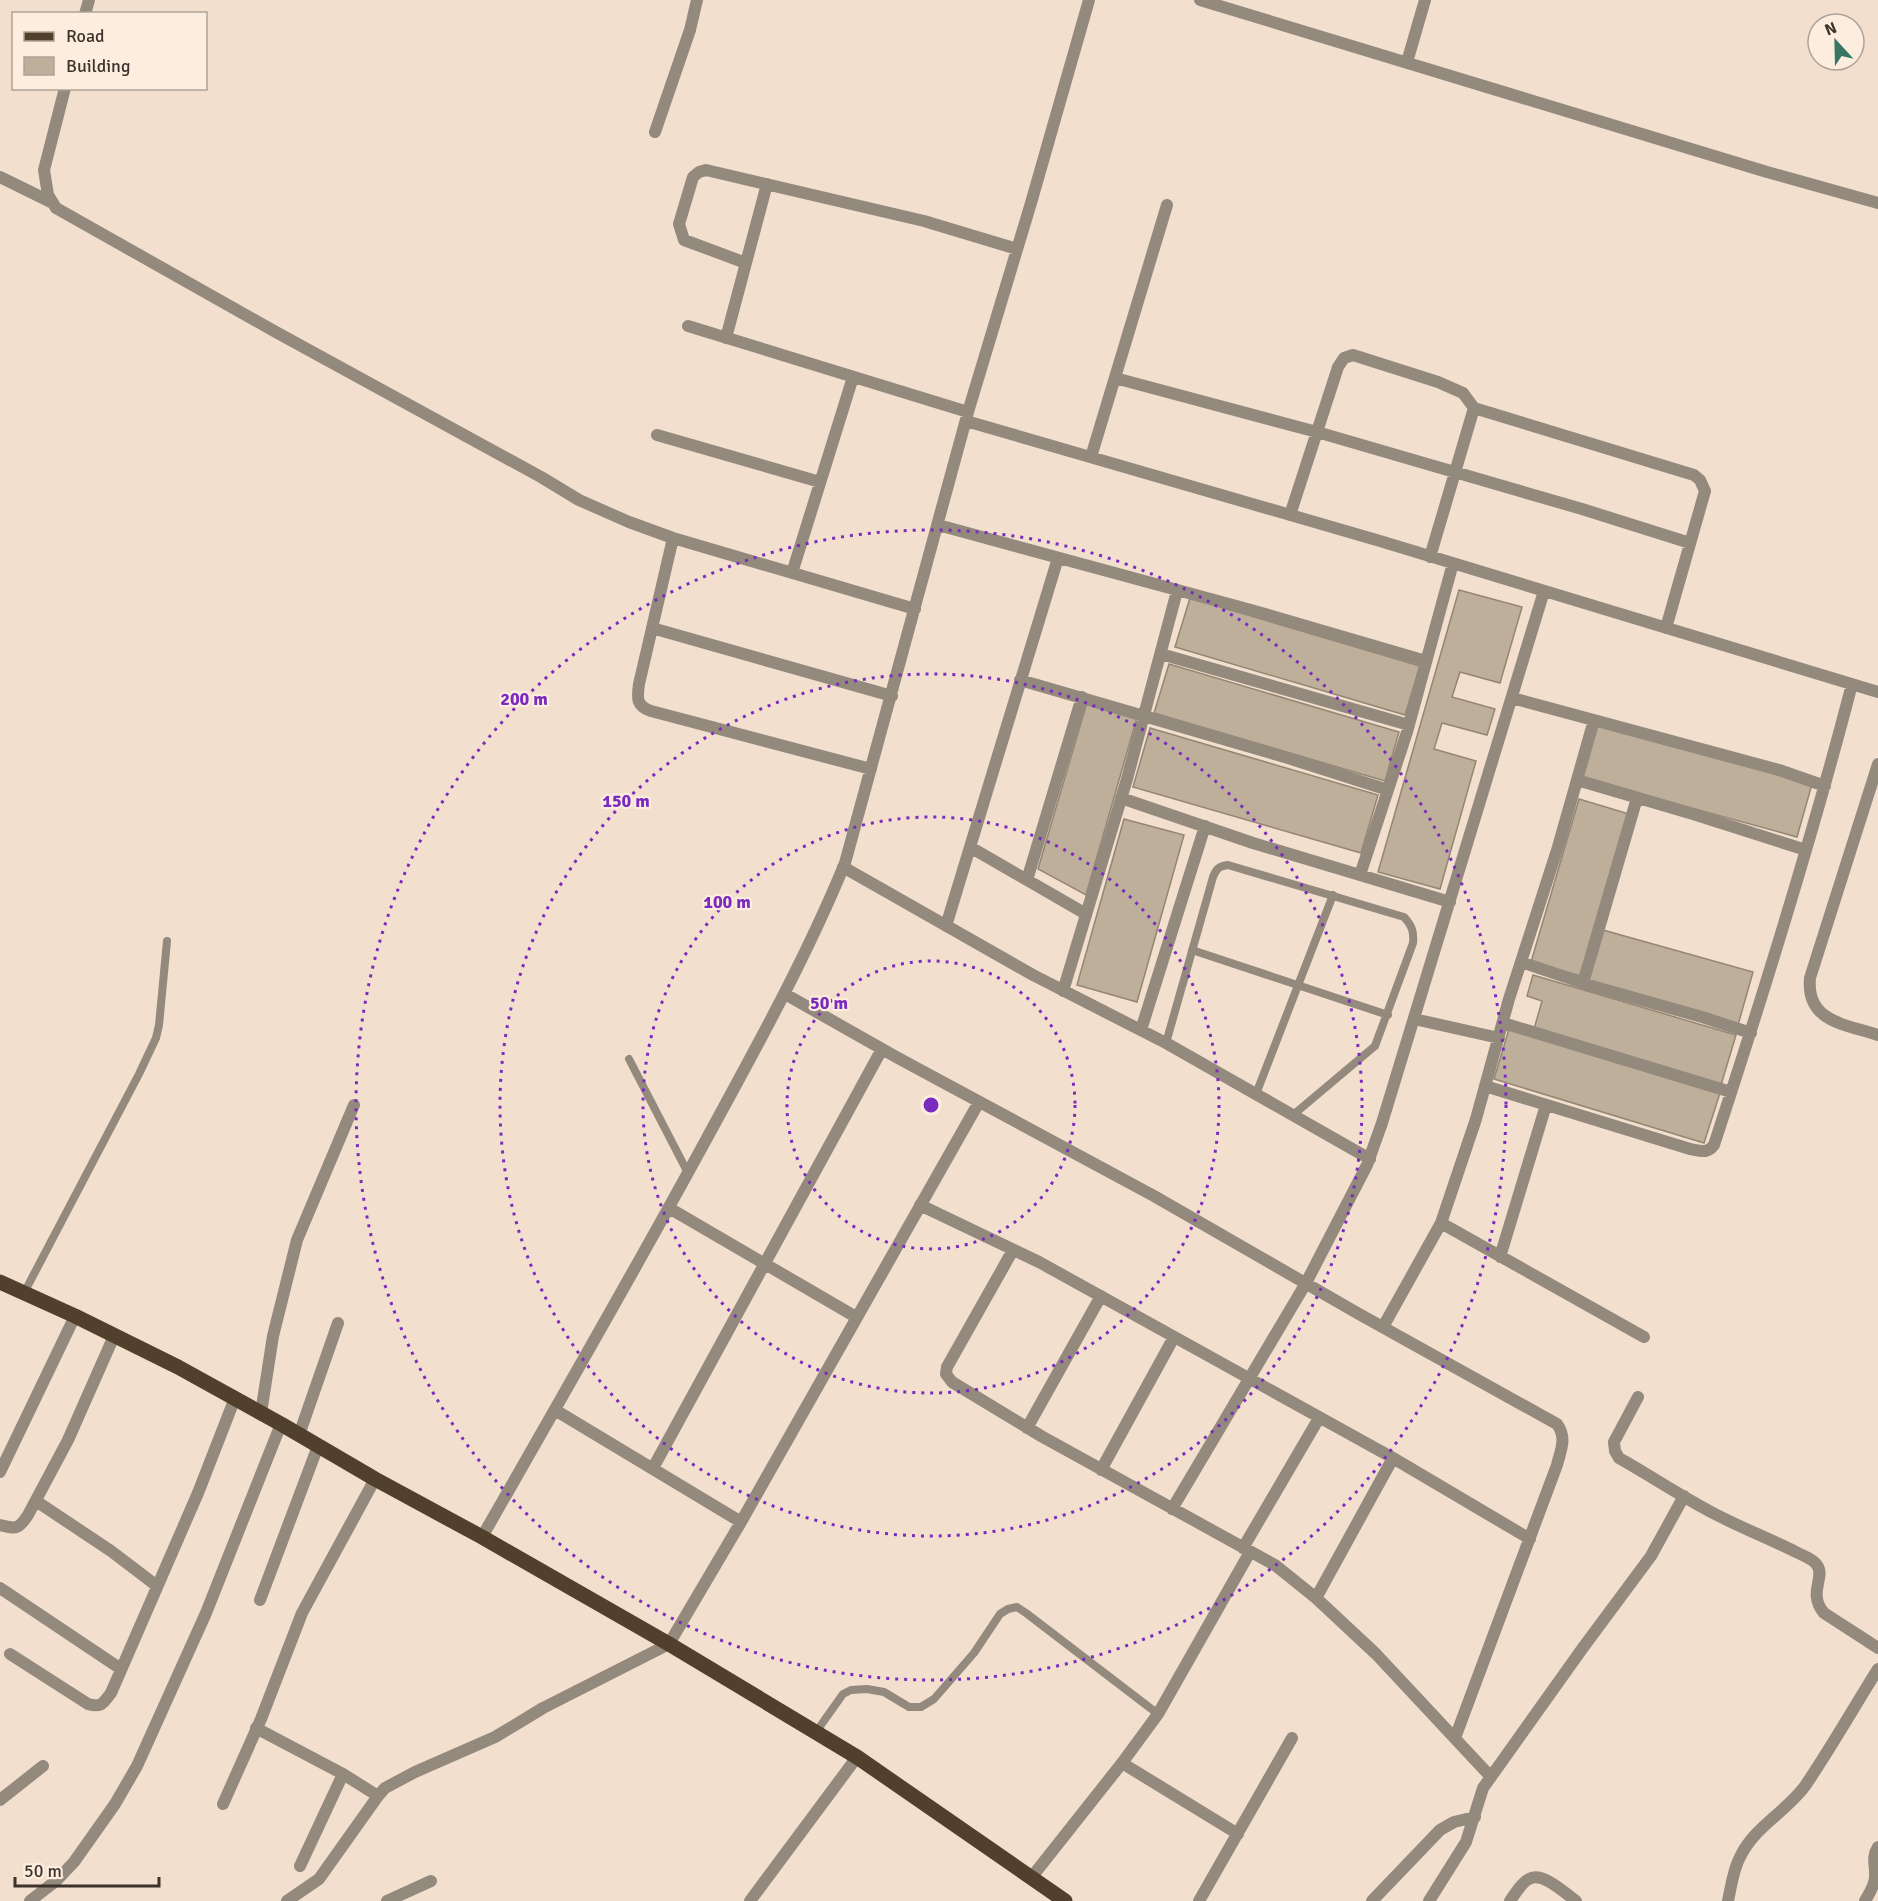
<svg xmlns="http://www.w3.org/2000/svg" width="1878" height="1901" viewBox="0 0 1878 1901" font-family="Signika,sans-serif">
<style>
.building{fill:#bdaf9a;stroke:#948673;stroke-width:1.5}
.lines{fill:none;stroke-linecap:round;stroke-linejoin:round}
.lane{stroke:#93897d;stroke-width:8}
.street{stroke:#93897d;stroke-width:12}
.primary{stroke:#51402c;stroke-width:15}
.ring{fill:none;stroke:#7b2cbf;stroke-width:3;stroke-dasharray:3 6}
.centre{fill:#7b2cbf;stroke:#fdedde;stroke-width:3}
.ring-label{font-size:18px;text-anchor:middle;font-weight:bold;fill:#7b2cbf;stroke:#fdedde;stroke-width:4.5;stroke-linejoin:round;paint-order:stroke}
</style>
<rect width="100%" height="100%" fill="#f3dfcd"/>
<path class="building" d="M1459 590 1522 607 1500 683 1460 672 1452 697 1495 709 1487 735 1442 723 1434 749 1476 761 1440 889 1378 872Z
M1190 598 1420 666 1405 715 1175 647Z
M1169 664 1399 732 1385 781 1154 713Z
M1088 699 1138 714 1086 895 1038 869Z
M1597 725 1812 784 1797 837 1582 778Z
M1150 728 1378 795 1361 853 1133 787Z
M1579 799 1629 814 1581 976 1531 962Z
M1124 819 1184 835 1137 1002 1077 985Z
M1603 930 1753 972 1738 1025 1588 983Z
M1533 975 1736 1035 1721 1085 1534 1029 1542 1001 1527 996Z
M1509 1029 1720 1093 1704 1143 1494 1079Z"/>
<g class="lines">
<path class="lane" d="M1192 950 1388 1015
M1166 1043 1213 877C1216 869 1219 866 1228 865L1404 917C1412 926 1414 931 1413 943L1375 1046 1293 1115
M629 1059 688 1173
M1256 1094 1333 895
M24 1293 139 1074 156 1038 159 1025 167 941
M816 1732 843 1694 851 1690 867 1689 884 1692 909 1707H921L934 1699 974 1653 1000 1614 1008 1609 1017 1607 1026 1613 1158 1714"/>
<path class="street" d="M1200 0 1767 172 1878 203
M85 14 89 0
M1407 62 1425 0
M65 88 44 170 48 195 56 208 274 331 541 477 579 500 629 522 673 538 915 609
M655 132 690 30 697 0
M0 177 53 203
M746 263 684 240 679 224 693 177 699 172 706 170 924 221 1017 249
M688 326 968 412
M726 338 767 184
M1115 378 1317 432 1582 509 1690 543
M1474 408 1694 475 1700 480 1705 491 1666 628
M966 421 1380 541 1878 692
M657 435 820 482
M1091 457 1167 205
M1290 515 1338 367 1344 358 1353 355 1438 382 1463 393 1474 408 1430 557
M938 525 1251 610 1426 661
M673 538 639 684C637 698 636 706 651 711L871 769
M792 573 853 377
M652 628 892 696
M1161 654 1409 725
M1020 680 1288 758 1388 790
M1512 698 1779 770 1825 786
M1878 764 1810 978C1806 1022 1845 1024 1878 1035
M1577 780 1693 814 1806 850
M1121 798 1253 843 1450 902
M970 847 1086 914
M843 867 1033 975 1166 1043 1370 1159
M1360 875 1407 732 1453 563
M1027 880 1082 697
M946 926 1058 558
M1521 962 1592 986 1702 1017 1751 1033
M1583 983 1637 798
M1063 991 1127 779 1177 591
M785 994 898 1058 1154 1196 1359 1314 1557 1424C1567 1438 1561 1449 1557 1465L1455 1738
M1414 1019 1499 1038
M1503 1023 1731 1092
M1141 1030 1205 826
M1485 1086 1690 1149C1701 1151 1707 1154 1714 1145 1764 992 1812 839 1852 684
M920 1205 1039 1262 1393 1458 1530 1539
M669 1208 856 1317
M1441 1223 1476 1119 1509 999 1558 847 1594 720
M1013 1250 947 1367 946 1374 952 1382 1041 1436 1275 1565 1316 1598 1376 1654 1491 1777
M1500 1257 1546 1105
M1383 1327 1441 1223 1644 1337
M1638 1397 1614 1442 1615 1451 1619 1458C1651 1476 1682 1497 1715 1514 1742 1528 1770 1539 1798 1553 1804 1556 1813 1559 1817 1565 1826 1577 1807 1593 1824 1613L1878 1648
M555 1410 741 1522
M261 1413 273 1336 297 1240 354 1105
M1027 1428 1101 1296
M299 1435 338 1323
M653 1468 882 1049
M1101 1470 1174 1337
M0 1472 75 1316
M36 1501 111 1551 157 1586
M1172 1509 1306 1283 1367 1165 1382 1123 1544 591
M0 1525C16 1529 18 1530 28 1515L68 1440 114 1336
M482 1537C558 1404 634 1272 707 1138 756 1048 806 958 845 863L968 412 1031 203 1089 0
M1243 1548 1319 1418
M0 1588 121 1669
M1316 1598 1393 1458
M260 1600 318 1446
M10 1654 88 1704C102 1708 103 1703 111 1693L198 1493 235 1398
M256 1728 343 1774 378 1796
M1122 1763 1238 1834
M0 1800 43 1766
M223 1804 261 1719 302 1613 375 1479
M300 1866 343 1774
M1031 1878 1122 1763 1158 1714 1250 1552
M30 1901 57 1880 74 1862 115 1804 137 1766 206 1613 281 1424
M287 1901 319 1879 378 1796 385 1788 415 1772 495 1737 543 1708 669 1644 741 1522 979 1102
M387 1901 431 1881
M750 1901 857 1757
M1199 1901 1292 1738
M1372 1901 1440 1830 1454 1822 1475 1817
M1429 1901 1466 1842 1483 1788 1582 1649 1651 1556 1684 1496
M1510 1901C1515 1894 1521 1883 1529 1879 1542 1871 1565 1893 1576 1901
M1728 1901C1731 1887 1733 1870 1740 1857 1754 1827 1786 1812 1805 1786 1831 1748 1854 1707 1878 1669
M1865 1901C1869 1894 1875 1885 1875 1877 1876 1865 1871 1858 1878 1847"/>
<path class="primary" d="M0 1282 75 1316 178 1367 281 1424 375 1479 482 1537 669 1644 857 1757 1065 1901"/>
</g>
<g class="ring">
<circle cx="931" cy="1105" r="144"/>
<circle cx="931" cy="1105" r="288"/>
<circle cx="931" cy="1105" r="431"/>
<circle cx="931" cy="1105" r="575"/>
</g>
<circle cx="931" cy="1105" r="9" class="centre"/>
<g class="ring-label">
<text x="524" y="705">200 m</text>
<text x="626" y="807">150 m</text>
<text x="727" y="908">100 m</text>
<text x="829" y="1009">50 m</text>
</g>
<rect x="12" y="12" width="195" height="78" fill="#fdedde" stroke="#afa397" stroke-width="1.5"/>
<rect x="24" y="32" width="30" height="9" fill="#51402c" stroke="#afa397" stroke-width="1.5"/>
<text x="66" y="42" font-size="18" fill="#3b332c">Road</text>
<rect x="24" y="57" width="30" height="18" fill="#bdaf9a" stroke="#afa397" stroke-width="1.5"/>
<text x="66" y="72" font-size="18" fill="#3b332c">Building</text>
<g transform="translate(1836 42) rotate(338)"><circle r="28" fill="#fdedde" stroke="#afa397" stroke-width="1.5"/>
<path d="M0-4.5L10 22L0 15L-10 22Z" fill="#397765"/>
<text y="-9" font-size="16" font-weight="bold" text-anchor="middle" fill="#3b332c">N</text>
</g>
<path d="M15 1877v9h144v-9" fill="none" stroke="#3b332c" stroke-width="3"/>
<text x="24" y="1877" font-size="18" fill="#3b332c" stroke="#fdedde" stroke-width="4.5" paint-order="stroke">50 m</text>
</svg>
